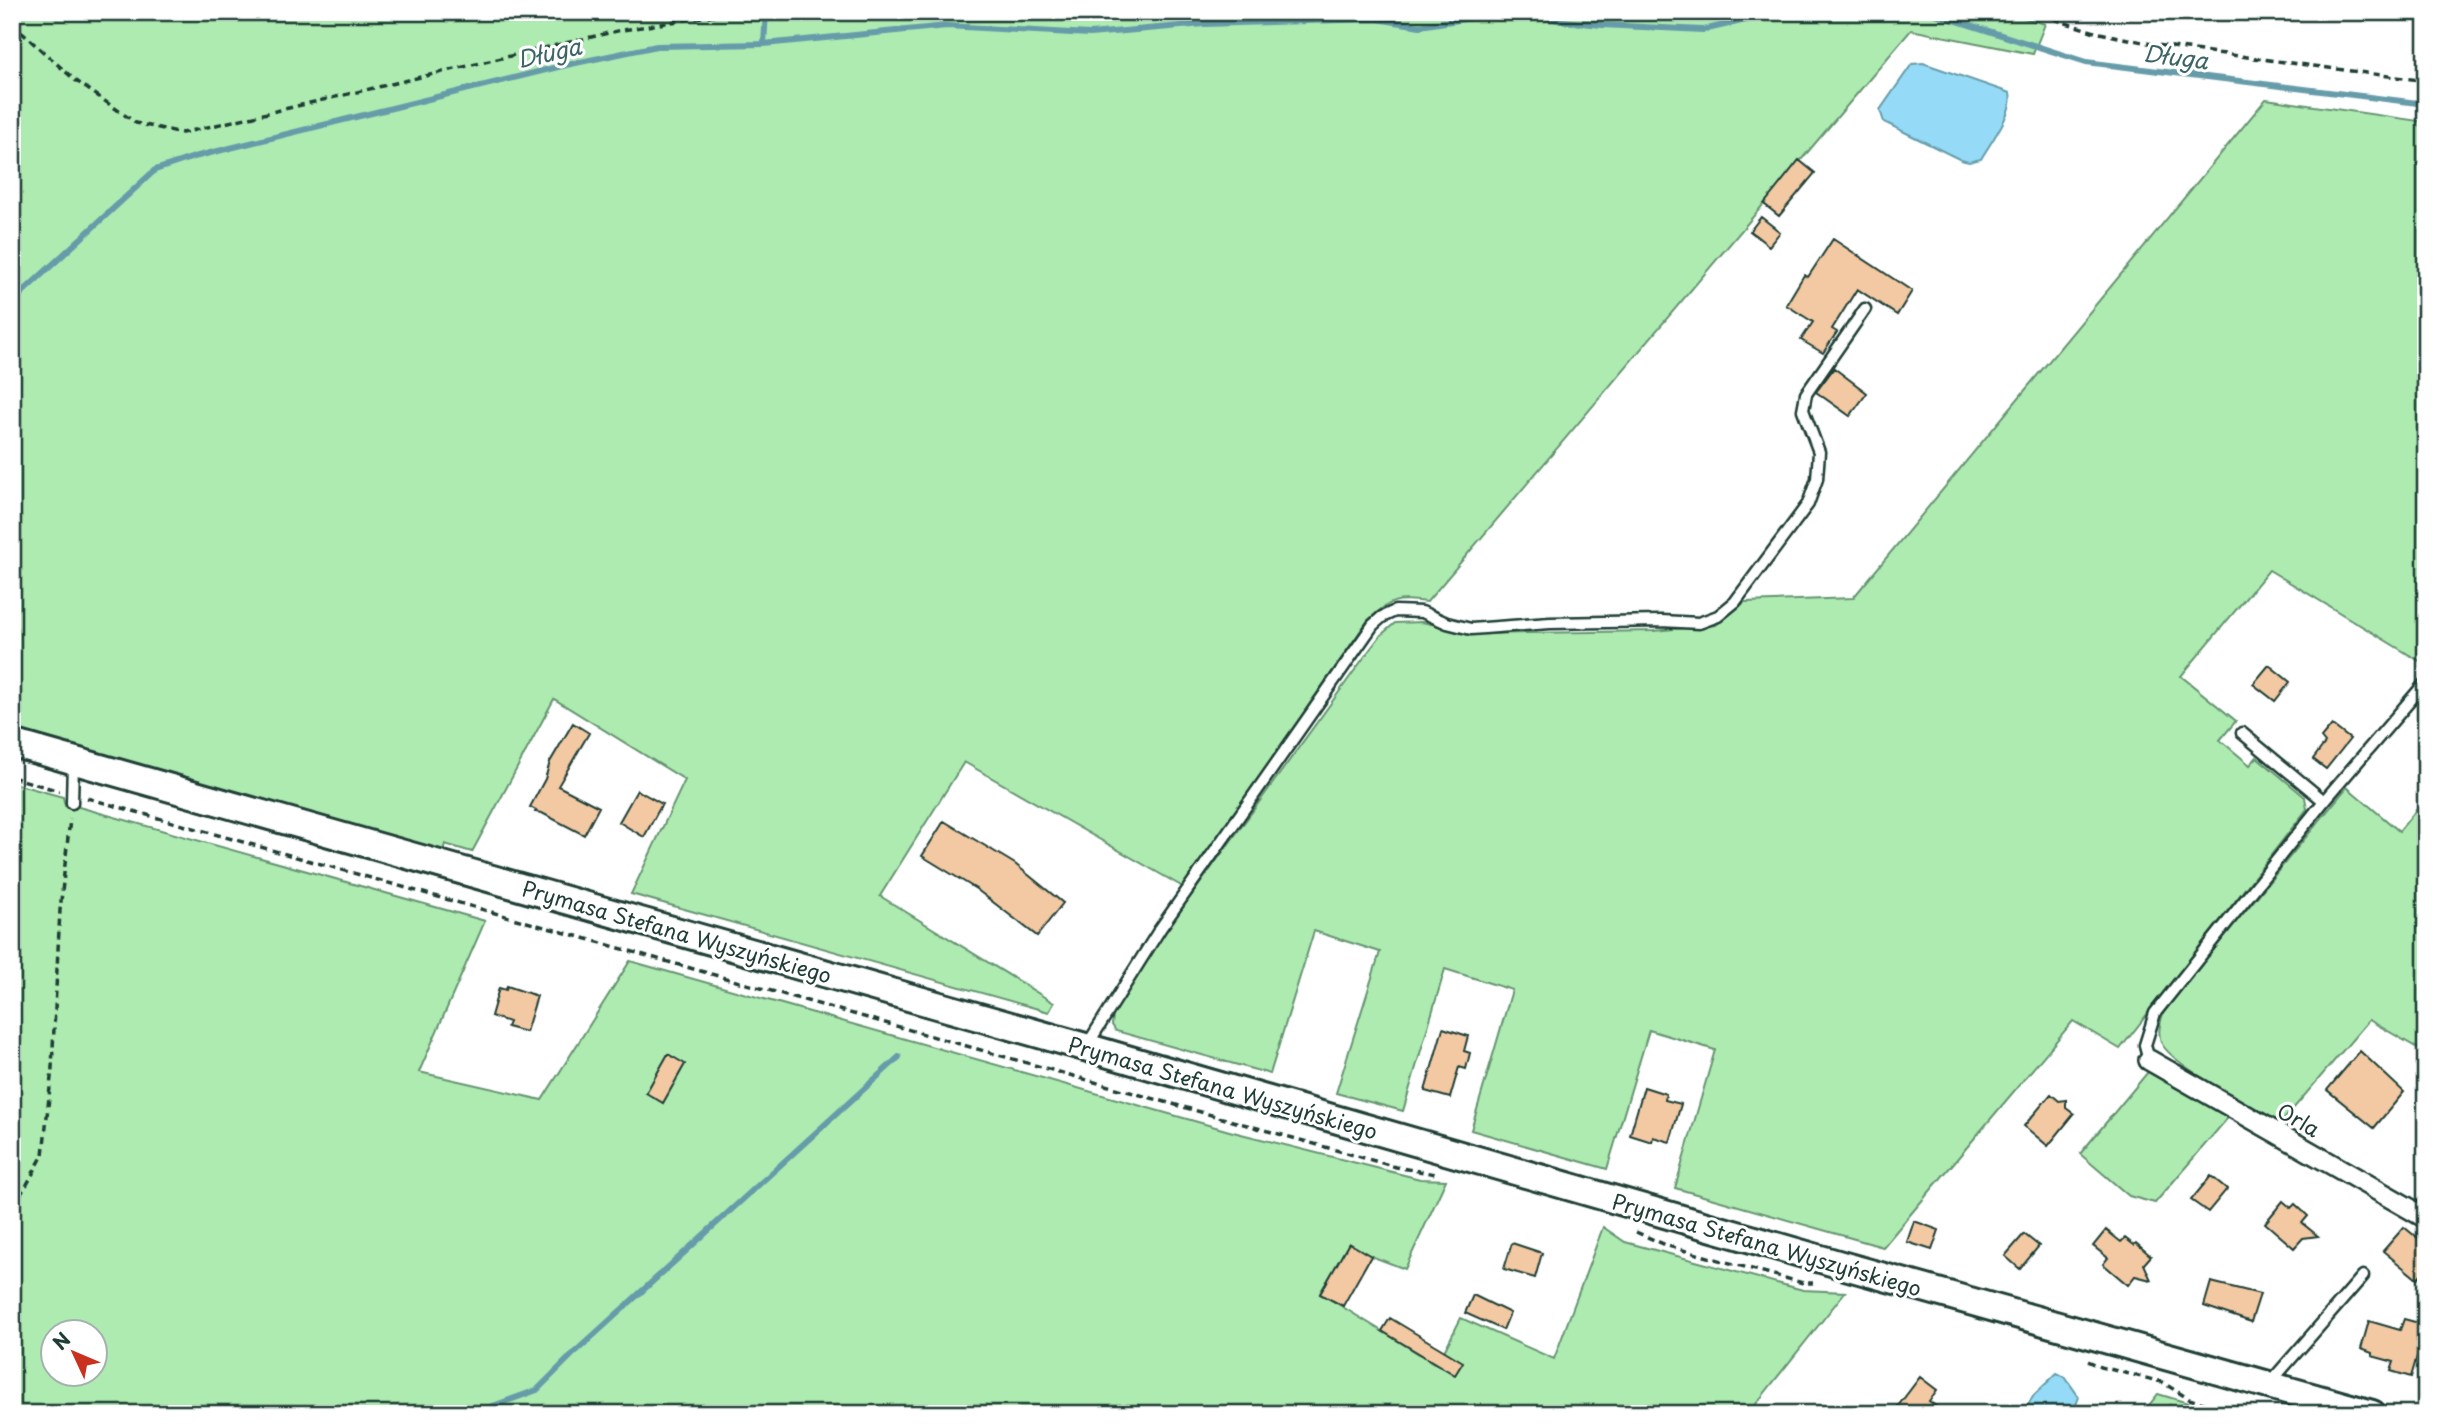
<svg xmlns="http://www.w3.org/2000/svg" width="2438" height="1426" viewBox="0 0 2438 1426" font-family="'Playpen Sans',sans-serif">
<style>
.green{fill:#aeebb1;stroke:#669472;stroke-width:2;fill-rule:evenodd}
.water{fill:#95dbf7;stroke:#669ca9;stroke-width:2}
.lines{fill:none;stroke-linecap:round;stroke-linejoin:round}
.stream{stroke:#669ca9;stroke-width:6}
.building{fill:#f2c9a2;stroke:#1f3d34;stroke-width:2}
.lane-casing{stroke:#1f3d34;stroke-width:15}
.street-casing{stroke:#1f3d34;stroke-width:24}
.secondary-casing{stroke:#1f3d34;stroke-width:32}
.path{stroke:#1f3d34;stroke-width:3.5;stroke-dasharray:7 5;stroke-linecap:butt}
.lane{stroke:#fff;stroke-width:10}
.street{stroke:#fff;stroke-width:19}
.secondary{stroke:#fff;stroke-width:26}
.labels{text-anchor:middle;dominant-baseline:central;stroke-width:6;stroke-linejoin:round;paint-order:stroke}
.street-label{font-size:21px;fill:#1f3d34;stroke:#fff}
.water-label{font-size:23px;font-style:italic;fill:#3c6465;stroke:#fff}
</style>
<rect width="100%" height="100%" fill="#fff"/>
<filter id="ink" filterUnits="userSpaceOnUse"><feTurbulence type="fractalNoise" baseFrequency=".0143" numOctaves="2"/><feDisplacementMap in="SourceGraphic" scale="14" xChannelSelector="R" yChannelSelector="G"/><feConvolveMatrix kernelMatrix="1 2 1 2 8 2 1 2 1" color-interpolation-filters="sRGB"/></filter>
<g filter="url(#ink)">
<path class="green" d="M12 12H2005L2045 24 2033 54 1911 30 1427 602C1394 598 1393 599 1368 620L1183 887 964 762 880 896 1054 1003 1049 1012 631 894 685 780 554 699 472 852 445 844 443 851 12 728Z
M2266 99 2426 122V665L2269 570 2181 676 2236 721 2220 740 2250 765 2257 757 2305 797 2307 809 2120 1049 2073 1021 1883 1247 1675 1188 1715 1050 1649 1030 1607 1169 1471 1130 1512 990 1445 969 1403 1111 1336 1093 1380 952 1314 931 1270 1074 1116 1031 1112 1025 1113 1015 1154 947 1368 652 1381 635 1395 623 1422 622 1475 634 1654 631 1716 625 1745 602 1853 598Z
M12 783 63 797 65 806 79 807 485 921 419 1072 542 1100 630 961 1233 1132 1420 1179 1446 1180 1405 1269 1371 1256 1349 1244 1320 1293 1437 1365 1461 1318 1554 1359 1603 1227 1625 1242 1803 1290 1845 1292 1748 1414H12ZM52 1332H94V1374H52Z
M2347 787 2399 831 2426 798V1053L2369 1020 2281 1123C2256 1108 2170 1065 2161 1042 2157 1031 2161 1021 2164 1010Z
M2152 1067 2232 1113 2155 1203 2129 1196 2080 1154Z
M2158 1394 2225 1414H2142Z"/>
<path class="water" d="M1923 63 2010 93C2015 111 1990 143 1981 159L1969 162 1961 160 1884 122 1880 110 1912 64Z
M2057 1373 2065 1377 2079 1397 2076 1405 2067 1414H2022L2034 1395Z"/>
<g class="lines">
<path class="stream" d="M1929 12 2086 62 2426 104
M764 44 766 12
M12 302 155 170 194 157 566 65 657 46 764 44 947 26 1090 34 1204 24 1377 19 1420 26 1483 16 1532 13 1562 21 1602 25 1703 30 1780 12
M471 1414 537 1390 574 1353 899 1057
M2164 1414 2170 1407"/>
</g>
<path class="building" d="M1799 160 1815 173 1779 216 1764 204Z
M1761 217 1780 232 1769 246 1750 231Z
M1833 239 1912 291 1897 315 1857 289 1832 329 1837 332 1823 353 1801 340 1813 322 1786 305 1804 275 1808 277Z
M1834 368 1867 393 1850 416 1816 392Z
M2269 665 2290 682 2275 701 2253 684Z
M573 723 589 733 558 786 599 807 584 835 542 813 535 812 536 810 530 807 545 779 550 762Z
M2332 725 2350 739 2326 769 2313 759 2325 743 2321 738Z
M637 790 662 804 644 837 619 822Z
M944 821 1015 864 1063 903 1037 936 976 889 922 856Z
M507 986 537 996 526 1032 507 1027 509 1022 491 1016 499 988 506 990Z
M1443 1028 1468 1036 1464 1051 1470 1053 1466 1069 1459 1067 1450 1098 1425 1091Z
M2360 1051 2404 1092 2374 1128 2327 1090Z
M668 1054 685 1064 663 1103 646 1093Z
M1644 1087 1666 1094 1665 1100 1681 1104 1670 1142 1653 1137 1652 1142 1630 1135Z
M2051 1094 2059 1101 2066 1100V1108L2074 1114 2048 1146 2024 1126Z
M2211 1176 2227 1189 2208 1212 2191 1200Z
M2283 1201 2291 1208 2295 1204 2308 1216 2302 1223 2318 1236 2303 1238 2294 1248 2265 1223Z
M1914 1221 1939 1230 1932 1250 1907 1242Z
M2404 1227 2426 1245V1268L2417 1279 2383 1251Z
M2106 1230 2121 1242 2125 1238 2134 1245 2136 1243 2151 1256 2144 1264 2151 1280 2135 1276 2128 1285 2103 1264 2108 1258 2093 1246Z
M2024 1234 2039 1246 2020 1269 2005 1256Z
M1349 1243 1371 1256 1343 1306 1320 1294Z
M1512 1243 1542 1253 1535 1278 1504 1269Z
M2211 1282 2260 1294 2251 1322 2204 1306Z
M1473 1295 1510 1313 1503 1330 1465 1313Z
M1390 1318 1463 1362 1455 1375 1382 1331Z
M2404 1319 2426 1325 2411 1377 2391 1371 2394 1362 2372 1356V1353L2361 1349 2369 1321 2400 1330Z
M1920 1377 1937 1390 1929 1401 1946 1414H1892Z"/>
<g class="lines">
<g class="lane-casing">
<path id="lane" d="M2242 733 2324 801
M72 803 73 761
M1086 1047 1160 929 1373 625 1382 617 1395 611 1422 612 1447 623 1471 629 1550 623 1661 621 1699 623 1718 616 1735 602 1808 504 1817 479 1819 452 1803 410 1806 394 1865 309
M2149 1060 2145 1045 2155 1013 2324 801 2426 682
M2269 1384 2363 1276"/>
</g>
<g class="street-casing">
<path id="street" d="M2149 1060 2426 1218"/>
</g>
<g class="secondary-casing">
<path id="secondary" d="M12 743 1085 1047 1845 1266 2372 1414"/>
</g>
<path class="path" d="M2031 12 2095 32 2157 45 2426 81
M12 24 75 80 136 123 182 133 617 31 733 12
M12 777 59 791
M87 798 1396 1167 1435 1174
M12 1205 25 1188 43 1155 52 1068 60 910 70 819
M1636 1232 1668 1246 1803 1283H1813
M2088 1361 2101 1367 2162 1382 2189 1399 2241 1414"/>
<use href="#lane" class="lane"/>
<use href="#street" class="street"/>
<use href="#secondary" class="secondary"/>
</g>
</g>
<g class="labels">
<g class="street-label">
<text transform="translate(677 931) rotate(16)">Prymasa Stefana Wyszyńskiego</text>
<text transform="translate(1223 1087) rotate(16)">Prymasa Stefana Wyszyńskiego</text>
<text transform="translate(2299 1119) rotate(30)">Orla</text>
<text transform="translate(1767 1244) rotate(16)">Prymasa Stefana Wyszyńskiego</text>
</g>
<g class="water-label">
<text transform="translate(549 52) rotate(-13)">Długa</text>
<text transform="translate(2176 56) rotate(7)">Długa</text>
</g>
</g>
<rect width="2438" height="1426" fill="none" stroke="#fff" stroke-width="42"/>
<rect x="21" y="21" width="2396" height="1384" fill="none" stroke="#1f3d34" stroke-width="2.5" filter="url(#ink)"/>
<g transform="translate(74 1353) rotate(314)"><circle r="33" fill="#ffffff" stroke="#a5b1ae" stroke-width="2"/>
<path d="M0-5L12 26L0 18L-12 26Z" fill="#c8321e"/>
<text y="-10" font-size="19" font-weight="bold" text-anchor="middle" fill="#1f3d34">N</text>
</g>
</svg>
